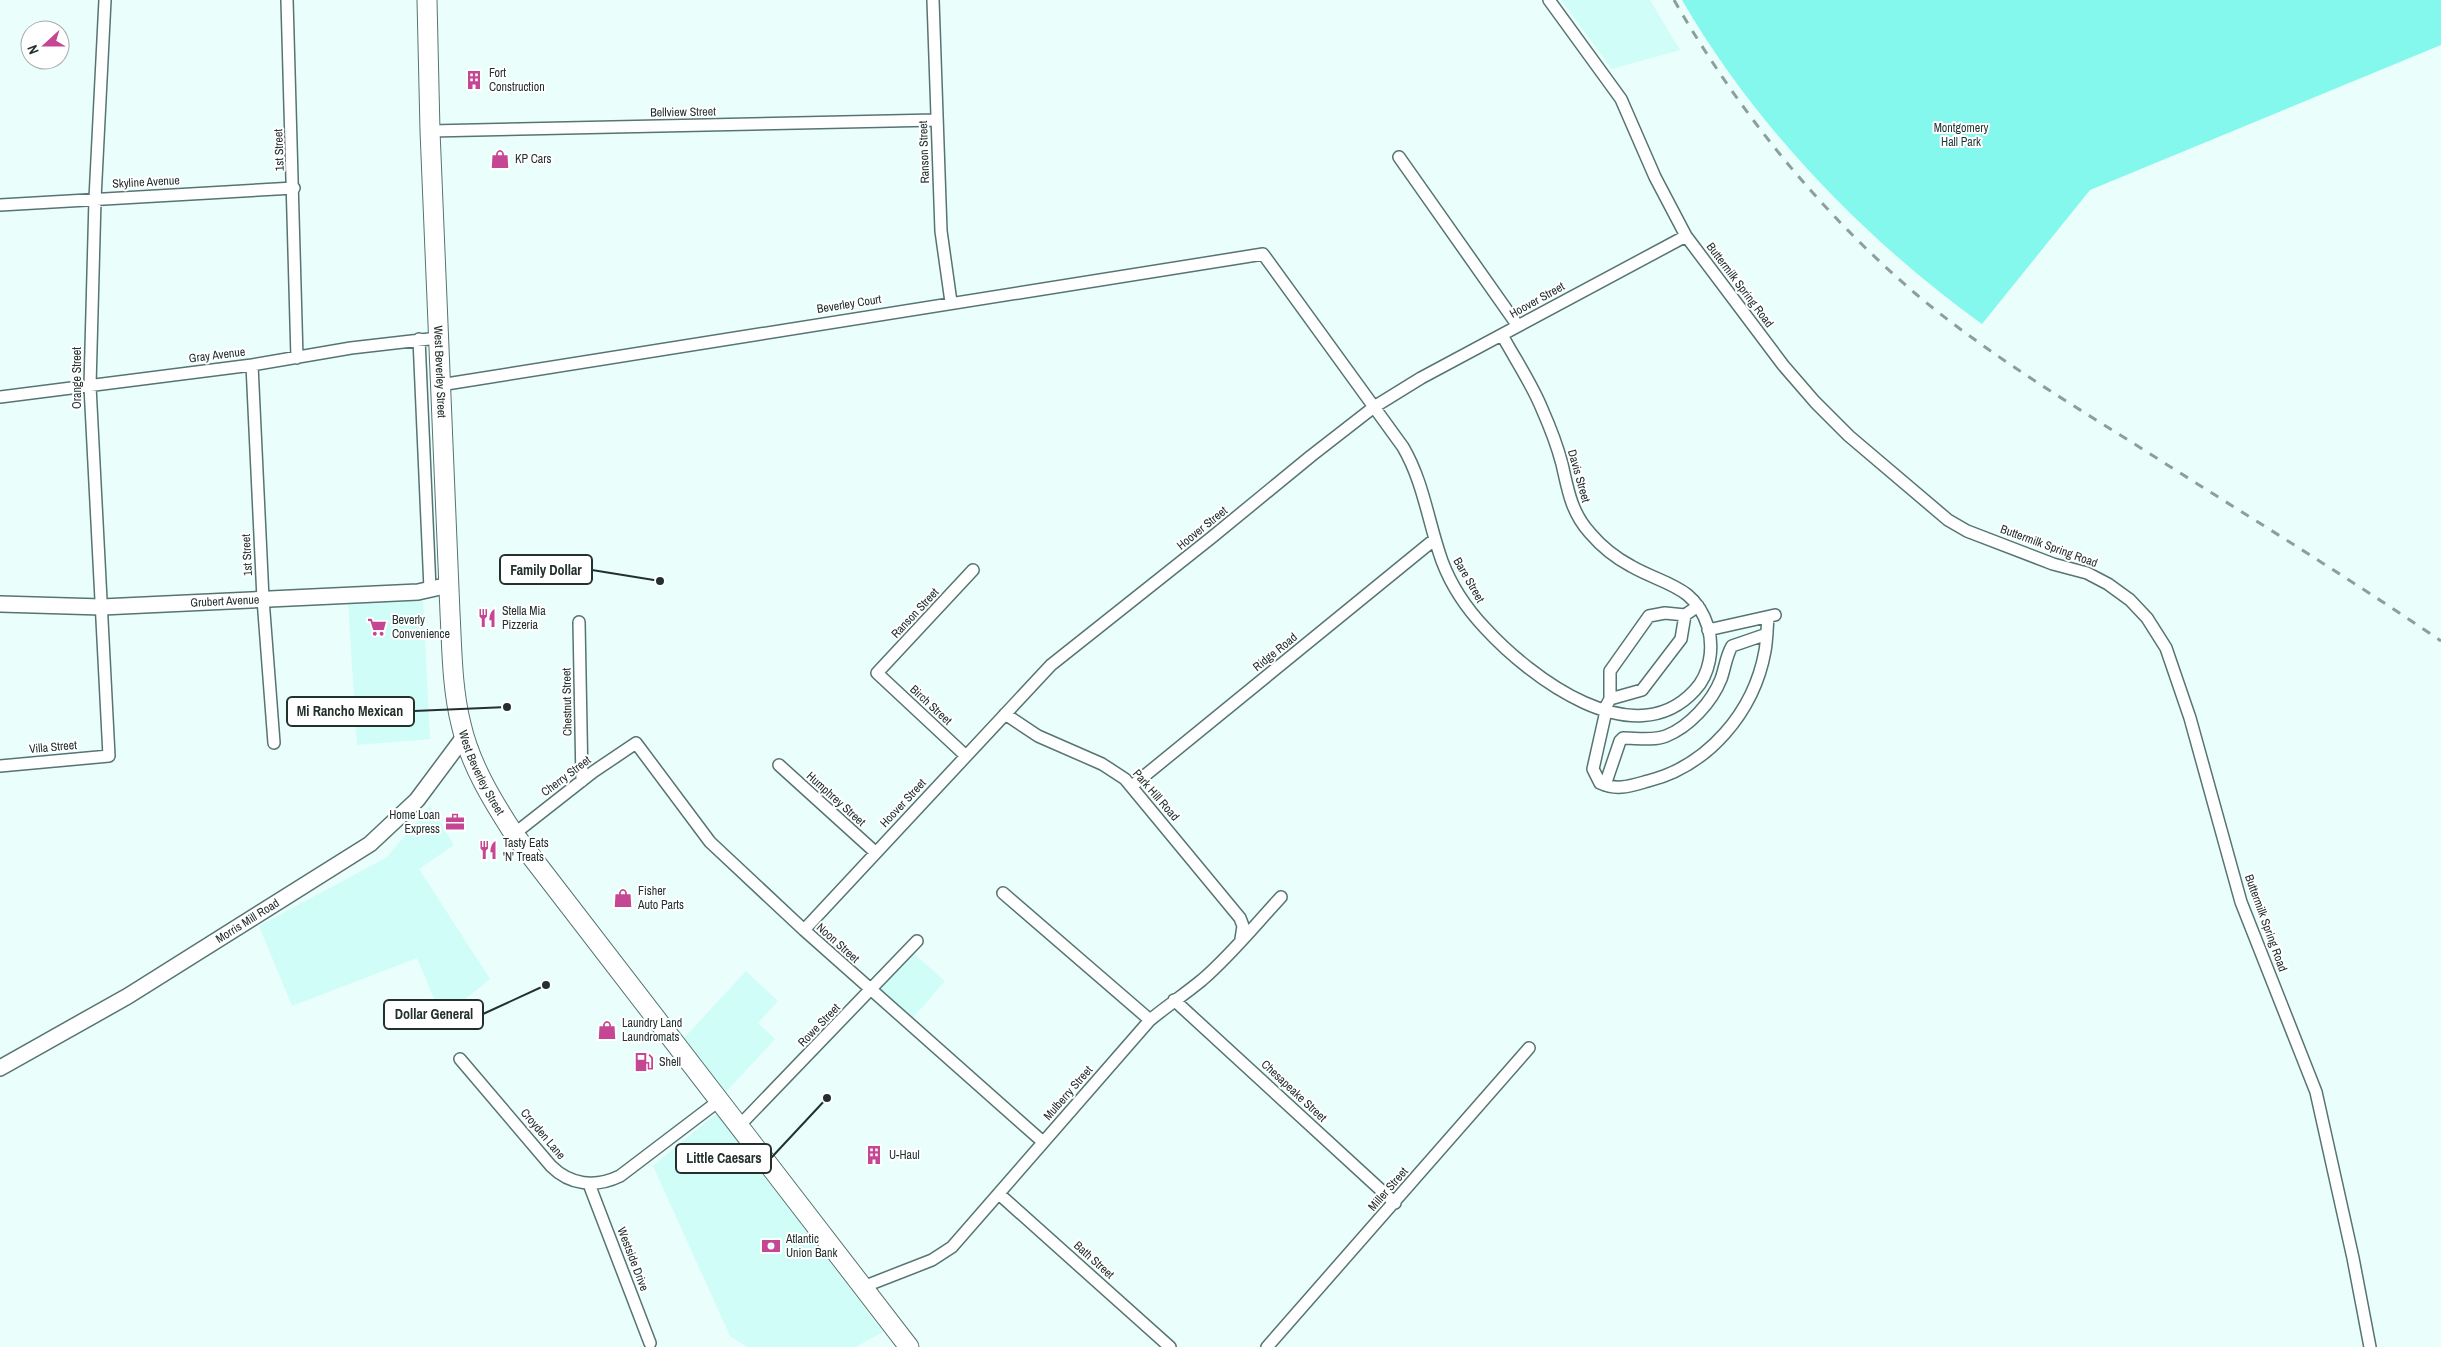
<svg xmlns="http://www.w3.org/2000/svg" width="2441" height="1347" viewBox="0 0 2441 1347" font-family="'Archivo Narrow',sans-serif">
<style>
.built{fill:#d1fdf8}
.green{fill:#84f8ed}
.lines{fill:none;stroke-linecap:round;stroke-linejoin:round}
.minor-casing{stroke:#567471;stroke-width:14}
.tertiary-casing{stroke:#567471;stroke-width:18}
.primary-casing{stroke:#567471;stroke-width:21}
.minor{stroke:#fff;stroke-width:11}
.tertiary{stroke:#fff;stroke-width:15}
.primary{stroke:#fff;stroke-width:19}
.rail{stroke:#8d9e9c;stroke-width:3;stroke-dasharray:9 9;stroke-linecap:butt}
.labels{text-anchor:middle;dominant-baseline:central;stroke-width:4;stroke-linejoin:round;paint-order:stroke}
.poi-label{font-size:12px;fill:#23302e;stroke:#fff;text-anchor:start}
.street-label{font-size:12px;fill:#23302e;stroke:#fff}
.park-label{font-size:12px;fill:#1d3634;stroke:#fff}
.leader{fill:none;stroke:#23302e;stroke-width:2}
.callout-dot{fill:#23302e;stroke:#fff;stroke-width:2}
.callout{fill:#fff;stroke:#23302e;stroke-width:2}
.callout-label{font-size:14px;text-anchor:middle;font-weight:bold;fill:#23302e}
</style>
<rect width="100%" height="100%" fill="#eafefc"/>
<path class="built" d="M1561 0H1650L1680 50 1612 69Z
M423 601 430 739 357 745 348 603Z
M430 806 454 845 419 869 490 979 442 1018 417 958 292 1006 259 926 387 857Z
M913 953 945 981 912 1019 880 990Z
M746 971 778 1001 758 1023 775 1039 726 1092 684 1038Z
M717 1113 883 1332 856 1347H747L730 1336 653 1166Z"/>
<path class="green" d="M1682 0H2441V45L2090 190 1982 324C1864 239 1755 126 1682 0Z"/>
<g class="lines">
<g class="minor-casing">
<path id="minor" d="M287 0 297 358
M933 0 941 231 951 302
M1549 0 1621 99 1655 177 1686 236 1783 365 1815 402 1849 436 1948 520 1967 531 2053 564 2087 573 2108 584 2130 600 2147 618 2166 648 2190 718 2241 902 2316 1092 2353 1258 2370 1347
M430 131 936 120
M1399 157 1518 326
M0 205 294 188
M419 339 430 589
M252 365 263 599 274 743
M440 385 1263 254 1403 447C1424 483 1428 522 1442 561 1451 585 1467 609 1485 628 1530 677 1634 757 1695 690 1710 674 1714 648 1708 627 1695 585 1664 585 1631 566 1616 558 1601 546 1590 533 1571 512 1568 490 1562 464 1557 445 1550 427 1542 409 1532 384 1515 359 1502 335
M0 397 252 365 351 348 438 338
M579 622 582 781
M1708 630 1775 615
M1610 699 1642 690 1681 639 1685 615
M1604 710 1610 699V671L1649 616 1665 613 1685 615 1698 606
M1606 711 1593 769 1600 783C1617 791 1630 786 1648 781 1708 766 1754 712 1765 651 1767 640 1767 628 1768 617
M1005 714 1038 736 1102 764 1125 779 1240 918 1243 926 1241 939
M966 756 877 673 973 570
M779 765 875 852
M0 766 109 756 90 386 95 199 105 0
M1605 785 1620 741 1623 738C1637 738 1653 741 1666 736 1689 727 1712 702 1721 679 1725 668 1726 656 1732 646L1767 634
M1132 786 1435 539
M514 834 593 772 636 743 710 842 804 930 1043 1142
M1003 893 1150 1020
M804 930 1051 665 1211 538 1311 456 1374 407 1421 378 1686 236
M1174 1000 1395 1203
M460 1059 551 1166C570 1185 595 1188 620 1176L720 1100
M739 1126 917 941
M589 1184 650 1343
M999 1194 1170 1347
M863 1287 932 1260 952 1247 1150 1020C1167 1006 1185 994 1202 980 1231 955 1255 925 1281 897
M1267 1347 1529 1048"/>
</g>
<g class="tertiary-casing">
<g id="tertiary">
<path id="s1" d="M0 604 102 607 418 592 449 585"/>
<path id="s2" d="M0 1068 128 996 370 844 417 800 464 737"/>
</g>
</g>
<g class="primary-casing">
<g id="primary">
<path id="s3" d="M427 0 430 131 450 613C452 650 452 688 461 724 470 764 492 800 514 834L909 1347"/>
</g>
</g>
<use href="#minor" class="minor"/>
<use href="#tertiary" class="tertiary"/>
<use href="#primary" class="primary"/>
<path class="rail" d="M1674 0C1739 113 1823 216 1923 300 1989 354 2061 398 2133 443 2236 509 2340 572 2441 641"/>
</g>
<defs>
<g id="building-bare" transform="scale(1.5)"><path d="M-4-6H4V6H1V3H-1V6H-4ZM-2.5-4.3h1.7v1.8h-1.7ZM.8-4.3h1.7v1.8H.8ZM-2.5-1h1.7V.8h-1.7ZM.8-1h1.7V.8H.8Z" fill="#c54692" stroke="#fff" stroke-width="2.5" paint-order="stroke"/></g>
<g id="shop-bare" transform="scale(1.5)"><path d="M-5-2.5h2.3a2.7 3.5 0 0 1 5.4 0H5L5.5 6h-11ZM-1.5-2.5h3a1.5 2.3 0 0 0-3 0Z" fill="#c54692" stroke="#fff" stroke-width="2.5" paint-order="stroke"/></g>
<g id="restaurant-bare" transform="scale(1.5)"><path d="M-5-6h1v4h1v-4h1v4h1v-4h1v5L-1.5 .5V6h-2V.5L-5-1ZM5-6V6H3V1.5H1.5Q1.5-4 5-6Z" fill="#c54692" stroke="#fff" stroke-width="2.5" paint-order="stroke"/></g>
<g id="supermarket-bare" transform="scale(1.5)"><path d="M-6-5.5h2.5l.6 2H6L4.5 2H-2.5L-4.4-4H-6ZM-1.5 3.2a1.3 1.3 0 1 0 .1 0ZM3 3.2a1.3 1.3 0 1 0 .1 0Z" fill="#c54692" stroke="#fff" stroke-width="2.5" paint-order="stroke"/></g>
<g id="office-bare" transform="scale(1.5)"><path d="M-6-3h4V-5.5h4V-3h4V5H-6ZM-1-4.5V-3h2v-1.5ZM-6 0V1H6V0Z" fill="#c54692" stroke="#fff" stroke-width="2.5" paint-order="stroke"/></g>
<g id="fuel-bare" transform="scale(1.5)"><path d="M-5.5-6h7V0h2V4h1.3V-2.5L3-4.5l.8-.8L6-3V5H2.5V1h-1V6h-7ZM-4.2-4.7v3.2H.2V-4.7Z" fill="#c54692" stroke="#fff" stroke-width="2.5" paint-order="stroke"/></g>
<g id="bank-bare" transform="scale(1.5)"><path d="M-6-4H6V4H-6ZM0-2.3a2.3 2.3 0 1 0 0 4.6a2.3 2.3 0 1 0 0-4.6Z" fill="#c54692" stroke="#fff" stroke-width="2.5" paint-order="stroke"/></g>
</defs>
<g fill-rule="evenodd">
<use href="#building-bare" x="474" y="80"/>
<use href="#shop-bare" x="500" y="159"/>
<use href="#restaurant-bare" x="487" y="618"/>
<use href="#supermarket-bare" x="377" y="627"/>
<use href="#office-bare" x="455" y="822"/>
<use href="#restaurant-bare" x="488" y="850"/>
<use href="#shop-bare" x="623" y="898"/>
<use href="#shop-bare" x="607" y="1030"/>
<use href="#fuel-bare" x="644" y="1062"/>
<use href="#building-bare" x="874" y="1155"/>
<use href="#bank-bare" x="771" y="1246"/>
</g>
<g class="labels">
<g class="poi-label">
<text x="489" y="73">Fort<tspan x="489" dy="14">Construction</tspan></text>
<text x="515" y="159">KP Cars</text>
<text x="502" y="611">Stella Mia<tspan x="502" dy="14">Pizzeria</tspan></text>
<text x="392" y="620">Beverly<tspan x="392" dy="14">Convenience</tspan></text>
<text x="440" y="815" text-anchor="end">Home Loan<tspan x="440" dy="14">Express</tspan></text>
<text x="503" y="843">Tasty Eats<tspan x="503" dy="14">'N' Treats</tspan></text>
<text x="638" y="891">Fisher<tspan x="638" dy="14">Auto Parts</tspan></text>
<text x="622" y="1023">Laundry Land<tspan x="622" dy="14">Laundromats</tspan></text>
<text x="659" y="1062">Shell</text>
<text x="889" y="1155">U-Haul</text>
<text x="786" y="1239">Atlantic<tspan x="786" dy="14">Union Bank</tspan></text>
</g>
<g class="street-label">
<text transform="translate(683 112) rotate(-1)">Bellview Street</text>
<text transform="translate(279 150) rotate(-92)">1st Street</text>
<text transform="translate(924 152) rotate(-92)">Ranson Street</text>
<text transform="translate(146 182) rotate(-3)">Skyline Avenue</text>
<text transform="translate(1740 285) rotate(53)">Buttermilk Spring Road</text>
<text transform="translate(1537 300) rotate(-29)">Hoover Street</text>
<text transform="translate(849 304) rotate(-9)">Beverley Court</text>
<text transform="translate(217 355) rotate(-7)">Gray Avenue</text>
<text stroke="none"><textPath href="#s3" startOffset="372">West Beverley Street</textPath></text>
<text transform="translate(77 378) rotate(-90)">Orange Street</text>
<text transform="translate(1579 476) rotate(74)">Davis Street</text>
<text transform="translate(1202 528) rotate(-39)">Hoover Street</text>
<text transform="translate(2049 546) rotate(20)">Buttermilk Spring Road</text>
<text transform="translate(247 555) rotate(-93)">1st Street</text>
<text transform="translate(1469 580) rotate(60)">Bare Street</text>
<text stroke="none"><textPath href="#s1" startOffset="225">Grubert Avenue</textPath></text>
<text transform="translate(915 613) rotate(-47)">Ranson Street</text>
<text transform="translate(1275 652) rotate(-39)">Ridge Road</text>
<text transform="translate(567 702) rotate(-91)">Chestnut Street</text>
<text transform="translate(931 705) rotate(43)">Birch Street</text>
<text transform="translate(53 747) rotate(-5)">Villa Street</text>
<text stroke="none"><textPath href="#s3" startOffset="778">West Beverley Street</textPath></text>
<text transform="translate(566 776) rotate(-37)">Cherry Street</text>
<text transform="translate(1156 795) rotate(49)">Park Hill Road</text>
<text transform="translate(836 799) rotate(42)">Humphrey Street</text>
<text transform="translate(903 803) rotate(-47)">Hoover Street</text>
<text stroke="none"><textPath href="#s2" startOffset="288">Morris Mill Road</textPath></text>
<text transform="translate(2266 923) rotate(70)">Buttermilk Spring Road</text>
<text transform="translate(838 943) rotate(42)">Noon Street</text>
<text transform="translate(819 1025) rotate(-46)">Rowe Street</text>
<text transform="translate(1294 1091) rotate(43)">Chesapeake Street</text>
<text transform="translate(1068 1093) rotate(-49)">Mulberry Street</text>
<text transform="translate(543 1134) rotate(50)">Croyden Lane</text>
<text transform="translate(1388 1189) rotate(-49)">Miller Street</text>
<text transform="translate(633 1259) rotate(69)">Westside Drive</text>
<text transform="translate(1094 1260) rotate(42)">Bath Street</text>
</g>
<g class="park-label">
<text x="1961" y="128">Montgomery<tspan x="1961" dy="14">Hall Park</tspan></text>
</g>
</g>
<path class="leader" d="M660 581L592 570M507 707L414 711M546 985L483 1014M827 1098L771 1158"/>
<g class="callout-dot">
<circle cx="660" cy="581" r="5"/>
<circle cx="507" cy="707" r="5"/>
<circle cx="546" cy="985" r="5"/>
<circle cx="827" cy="1098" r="5"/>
</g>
<g class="callout">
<rect x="500" y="555" width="92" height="29" rx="5"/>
<rect x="287" y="697" width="127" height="29" rx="5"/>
<rect x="384" y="1000" width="99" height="29" rx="5"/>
<rect x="676" y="1144" width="95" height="29" rx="5"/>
</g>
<g class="callout-label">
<text x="546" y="575">Family Dollar</text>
<text x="350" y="716">Mi Rancho Mexican</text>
<text x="434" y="1019">Dollar General</text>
<text x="724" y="1163">Little Caesars</text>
</g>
<g transform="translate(45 45) rotate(249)"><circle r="24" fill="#ffffff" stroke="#a7acab"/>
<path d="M0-4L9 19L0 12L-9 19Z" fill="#c54692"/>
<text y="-8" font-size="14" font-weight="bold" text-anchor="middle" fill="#23302e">N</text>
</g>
</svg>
